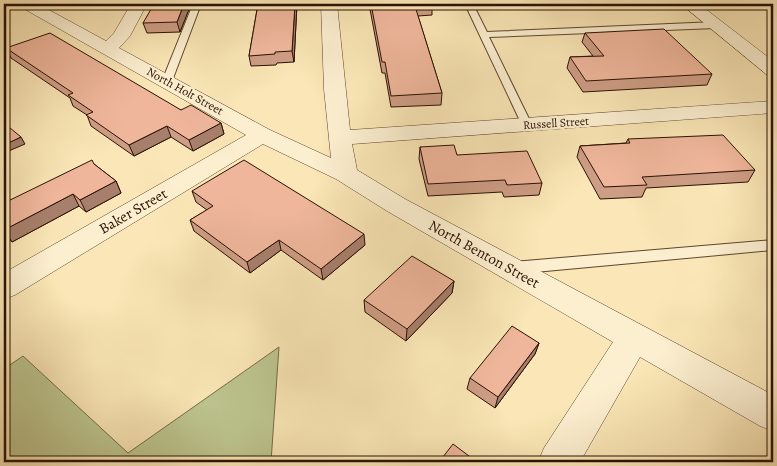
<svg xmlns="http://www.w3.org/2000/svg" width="777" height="466" viewBox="0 0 777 466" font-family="Alegreya,serif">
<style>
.green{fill:#bdc58f;stroke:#736b48}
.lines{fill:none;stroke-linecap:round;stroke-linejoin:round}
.lane-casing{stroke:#5d462e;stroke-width:2}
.street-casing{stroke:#5d462e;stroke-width:1}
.lane{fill:#fcefd0;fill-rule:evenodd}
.street{fill:#fcefd0;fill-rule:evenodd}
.wall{fill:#ce9d85;stroke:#291101}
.shaded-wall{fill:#a77f6c;stroke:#291101}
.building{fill:#efb69b;stroke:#291101}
.labels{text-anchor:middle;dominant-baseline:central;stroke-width:4.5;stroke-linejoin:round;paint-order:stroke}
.far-street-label{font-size:12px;fill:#291101;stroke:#fcefd0}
.street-label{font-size:15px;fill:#291101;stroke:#fcefd0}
</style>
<rect width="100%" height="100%" fill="#fae6b6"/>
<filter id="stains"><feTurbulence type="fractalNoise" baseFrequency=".004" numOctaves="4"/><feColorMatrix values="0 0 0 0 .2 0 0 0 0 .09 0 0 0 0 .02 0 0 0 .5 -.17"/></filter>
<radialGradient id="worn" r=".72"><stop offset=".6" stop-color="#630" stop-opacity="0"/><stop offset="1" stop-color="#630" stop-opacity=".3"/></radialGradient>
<path class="green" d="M279 347 271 462H4V369L23 356 128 453Z"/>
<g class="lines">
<g class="lane-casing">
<path id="lane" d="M193 4H201L172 81 170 83H164L162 81Z
M465 4H473L487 32 716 22 720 25 716 28 489 37 532 125 527 128 522 125Z
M773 240V250L513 274 508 272 506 268 508 264 513 262Z"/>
</g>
<g class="street-casing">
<path id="street" d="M19 4H38L106 41 114 33 131 4H147L130 36 119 48 270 130 331 158 324 89 321 4H337L350 130 773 101V113L352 144 357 170 405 199 773 395V431L760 426 640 357 580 462H538L544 448 613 342 387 211 336 179 263 144 15 295 4 299V273L246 135 21 7Z
M681 4H699L773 61V76L766 74Z"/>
</g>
<use href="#lane" class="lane"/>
<use href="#street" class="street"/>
</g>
<path class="wall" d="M191 4 180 32 147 33 143 23Z
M258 4H297L294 62 277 63 276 65 251 66 249 56Z
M369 4H432V15L418 16 442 93 441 105 391 107 385 73H382Z
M585 33 712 74 707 85 583 92 567 68 570 57 593 56 582 42Z
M6 48 181 110 221 123 224 134 193 151 171 137 134 156 91 126 87 115 73 106 70 98 11 58Z
M628 139 755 170 748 182 646 188 642 197 600 199 577 157 580 146 626 143Z
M420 147 457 155 542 183 539 195 504 197 502 192 428 196 419 159Z
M94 164 116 181 121 193 86 212 79 206 12 242 4 233V203Z
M192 191 365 245 323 280 281 250 250 273 194 231 190 220 207 210 196 202Z
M454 281 452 293 406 341 365 312 364 300Z
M539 343 535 354 495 408 467 389 470 378Z"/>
<path class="shaded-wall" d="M184 4H191L180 32 177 22Z
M295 4H297L294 62 292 51Z
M221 123 224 134 193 151 189 140Z
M167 126 171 137 134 156 129 145Z
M21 137 25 144 4 153V145Z
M116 181 121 193 86 212 80 200Z
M73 194 79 206 12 242 4 230Z
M364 234 365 245 323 280 321 269Z
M279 240 281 250 250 273 247 262Z
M454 281 452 293 406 341 407 329Z
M539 343 535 354 495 408 498 397Z"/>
<path class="building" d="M154 4H184L177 22 143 23Z
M258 4H295L292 51 275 52V54L249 56Z
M371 4H432V5L415 6 442 93 391 96 385 62H382Z
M664 29 712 74 586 81 570 57 604 56 585 33Z
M50 33 181 110 191 105 221 123 189 140 167 126 129 145 86 115 93 112 68 95 73 93 6 48Z
M4 123 21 137 4 145Z
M723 135 755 170 642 177 647 185 604 187 580 146 630 143 628 139Z
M454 145 457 155 527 151 542 183 507 185 505 180 428 184 420 147Z
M92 160 94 164 116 181 80 200 73 194 4 230V203Z
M244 160 364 234 321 269 279 240 247 262 190 220 213 206 192 191Z
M412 256 454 281 407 329 364 300Z
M512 326 539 343 498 397 470 378Z
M453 444 477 462H439Z"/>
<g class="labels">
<g class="far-street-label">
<text transform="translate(185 91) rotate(29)">North Holt Street</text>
<text transform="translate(556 123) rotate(-4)">Russell Street</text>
</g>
<g class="street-label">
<text transform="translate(133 211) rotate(-30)">Baker Street</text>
<text transform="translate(484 254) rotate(29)">North Benton Street</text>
</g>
</g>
<rect width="777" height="466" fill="none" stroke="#fae6b6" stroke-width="20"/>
<rect x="5" y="5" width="767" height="456" fill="none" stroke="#291101" stroke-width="2.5"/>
<rect x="10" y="10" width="757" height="446" fill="none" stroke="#291101"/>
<rect width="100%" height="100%" filter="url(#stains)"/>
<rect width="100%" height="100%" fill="url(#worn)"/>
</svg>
